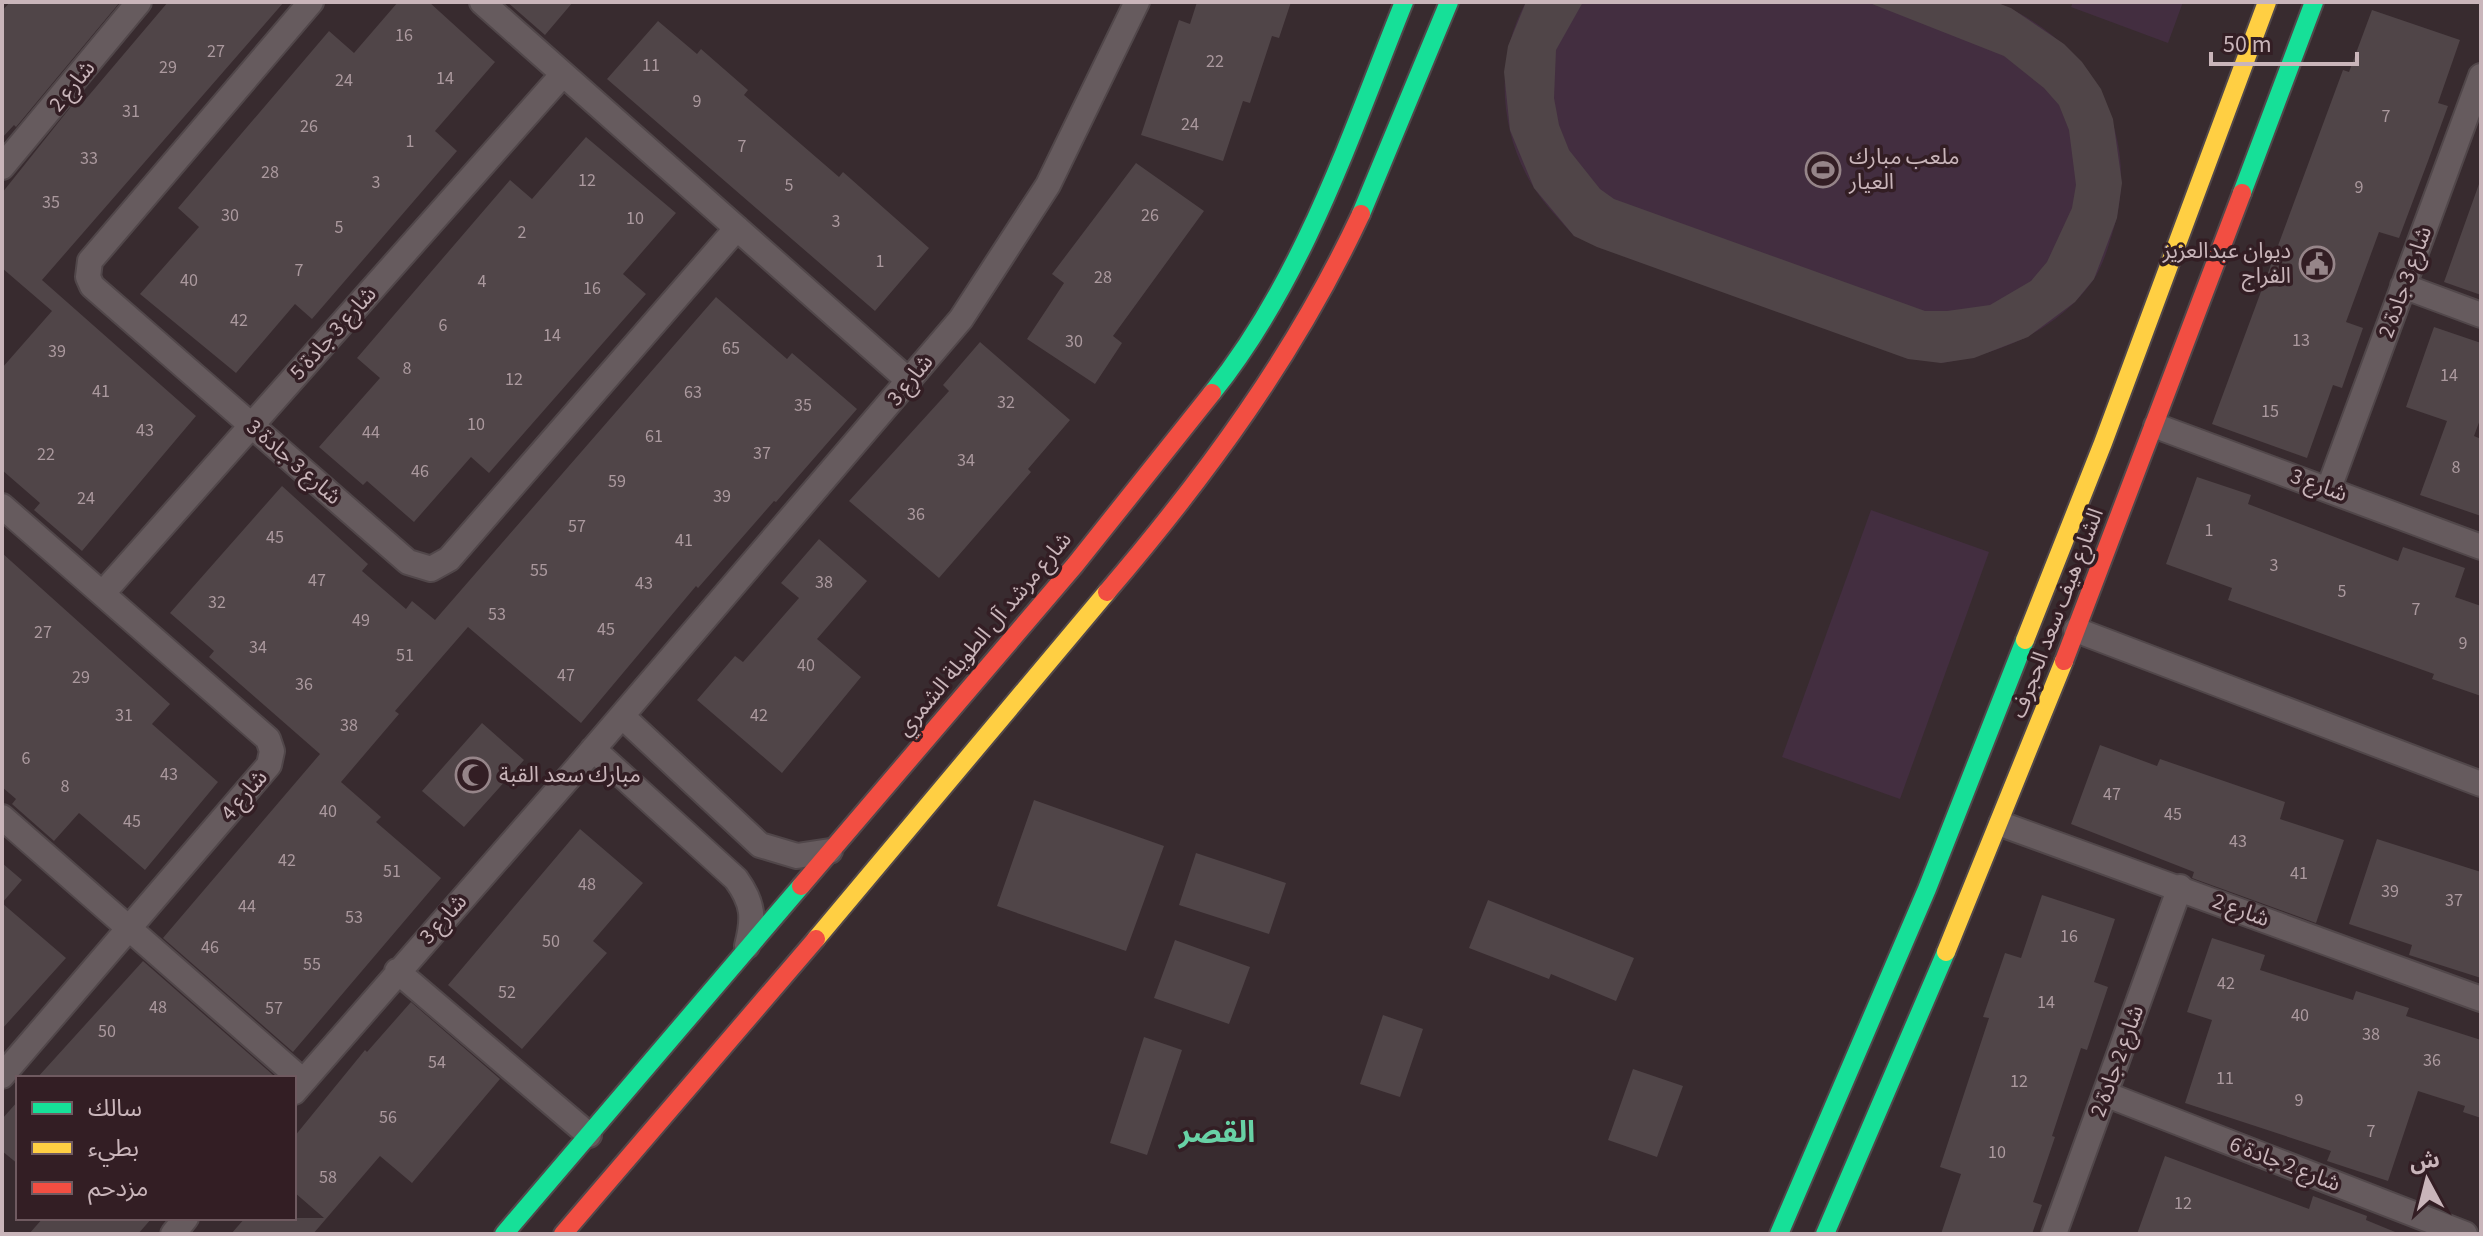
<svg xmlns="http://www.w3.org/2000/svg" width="2483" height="1236" viewBox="0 0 2483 1236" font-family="'Source Sans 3','Noto Sans Arabic',sans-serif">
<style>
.green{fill:#432e40}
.building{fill:#504548}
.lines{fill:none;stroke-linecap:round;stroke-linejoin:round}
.street-casing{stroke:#51474a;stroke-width:28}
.fast-casing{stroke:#51474a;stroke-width:22}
.slow-casing{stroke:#51474a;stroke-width:22}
.jam-casing{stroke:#51474a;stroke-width:22}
.street{stroke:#665b5e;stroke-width:24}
.fast{stroke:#16e098;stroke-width:18}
.slow{stroke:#ffcf43;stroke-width:18}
.jam{stroke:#f24e42;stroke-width:18}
.labels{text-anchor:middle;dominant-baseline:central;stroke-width:7;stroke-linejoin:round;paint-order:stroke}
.number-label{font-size:18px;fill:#ab999e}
.street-label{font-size:22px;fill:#c9b5ba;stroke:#331e24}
.poi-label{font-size:22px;fill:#c9b5ba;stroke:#331e24;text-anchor:start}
.district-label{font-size:30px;font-weight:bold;fill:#68d1a5;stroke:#331e24}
</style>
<rect width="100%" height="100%" fill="#382b2f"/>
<path class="green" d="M1526 2H1995C2088 38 2143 133 2113 231 2108 248 2102 268 2092 282 2056 331 2000 354 1941 363L1574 236C1560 220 1545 205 1534 188 1499 133 1494 59 1526 2Z
M2073 2H2183L2168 43 2071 7Z
M1871 510 1989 552 1900 799 1782 757Z"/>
<path class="building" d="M10 2H120L16 127 14 125 2 138V11Z
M168 2H284L42 280 196 416 82 551 34 510 40 503 2 470V368L52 311 2 268V193L73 104 79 107Z
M398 2H429L495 62 435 131 457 151 312 319 295 304 236 373 140 294 199 227 178 208 329 31 354 53Z
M507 2H573L545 35Z
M1197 2H1291L1279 38 1272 36 1250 103 1243 101 1223 161 1141 135 1179 20 1190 24Z
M1526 2H1583L1556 50 1554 98 1559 125 1569 150 1600 189 1614 199 1925 311H1947L1990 305 2031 281 2047 262 2072 208 2076 185 2069 130 2059 105 2044 88 2004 56 1867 2H1995L2011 8 2064 44 2082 62 2101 89 2113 119 2122 183 2117 218 2094 279 2075 302 2028 337 1974 358 1941 363 1908 359 1597 247 1574 236 1534 188 1510 130 1504 72 1508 46Z
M2372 10 2460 40 2438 103 2448 106 2428 161 2399 238 2379 232 2346 322 2363 328 2342 388 2333 385 2307 458 2212 424 2343 70 2349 72Z
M658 21 697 54 701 49 748 90 744 95 839 177 843 172 929 248 875 311 607 79Z
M586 137 676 213 623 274 646 294 489 473 471 457 414 522 367 481 363 485 319 447 380 378 357 358 510 180 532 199Z
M1136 163 1204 211 1113 336 1122 343 1095 384 1027 339 1064 283 1052 274Z
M2479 184 2481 185V295L2444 282Z
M716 297 787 359 792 353 857 409 776 502 774 501 698 588 696 586 581 723 468 627 395 711 399 714 341 782 381 817 376 822 441 878 293 1052 163 938 320 754 209 657 214 651 170 613 282 486 368 564 362 571 406 609 412 601 435 620Z
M2434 327 2481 343V417L2474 436 2481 439V516L2420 495 2447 421 2406 407Z
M980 342 1070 420 1028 469 1031 472 939 578 849 501 949 391 943 385Z
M2197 477 2251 495 2248 504 2398 561 2403 547 2465 568 2455 597 2481 606V696L2432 679 2434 674 2228 600 2232 588 2166 564Z
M819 539 867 581 817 639 861 677 782 773 697 700 735 656 743 662 799 598 781 583Z
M2 553 170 704 152 724 218 782 145 870 79 813 54 841 12 804 16 799 2 787Z
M482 723 524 760 464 827 422 791Z
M2100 745 2157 766 2160 759 2285 802 2280 819 2344 840 2316 923 2192 878 2194 872 2071 824Z
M1034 800 1164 846 1126 951 997 906Z
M580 829 643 883 593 941 607 953 522 1049 448 985Z
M2377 839 2481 872V978L2409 955 2412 945 2349 924Z
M1196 853 1286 883 1269 934 1179 905Z
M2 863 22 880 2 903 66 958 2 1029Z
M2042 895 2115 919 2094 982 2108 987 2087 1050 2081 1048 2052 1136 2055 1137 2033 1202 2042 1205 2032 1234H1941L1961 1174 1940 1167 1989 1018 1983 1017 2005 953 2021 958Z
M1488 900 1634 958 1616 1001 1551 974 1549 979 1469 948Z
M2212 938 2265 955 2260 970 2353 1000 2356 991 2409 1008 2406 1016 2481 1040V1118L2463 1112 2465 1106 2418 1091 2388 1181 2327 1161 2331 1151 2185 1103 2212 1020 2187 1012Z
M1175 940 1250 967 1229 1024 1154 998Z
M143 961 273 1075 270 1078H37Z
M411 1002 500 1079 412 1183 380 1156 313 1234H231L245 1218H324L294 1192V1137L365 1050 367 1052Z
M1383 1015 1423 1029 1400 1097 1360 1084Z
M1144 1037 1182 1050 1147 1155 1110 1143Z
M1633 1069 1683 1086 1657 1157 1608 1140Z
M18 1101V1164L2 1151V1119Z
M2165 1156 2309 1209 2313 1196 2367 1216 2366 1220 2400 1234H2137Z
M43 1218H152L138 1234H29Z"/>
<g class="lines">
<g class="street-casing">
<path id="street" d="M311 2 90 261 88 277 92 286 408 562 431 569 449 559 737 228
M482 2 908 380
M2 167 139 2
M2403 286 2481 315
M2156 426 2481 547
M2329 488 2481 76
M2 506 268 739 272 751 269 765 2 1076
M103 593 563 74
M2076 630 2481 784
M622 716 760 845 797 856 830 851
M593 749 736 879C754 904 754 918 747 946
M2 817 303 1081
M2001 824 2481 999
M397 971 589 1135
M294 1092 578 767 961 319 1048 185 1137 2
M2105 1094 2465 1234
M173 1234 186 1218
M2054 1234 2180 887"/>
</g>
<g class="fast-casing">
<path id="fast" d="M2242 193 2314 2
M1361 214 1449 2
M1212 393C1304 278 1350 136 1404 2
M504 1234 801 886
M1779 1234 1927 889 2025 640
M1825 1234 1946 952"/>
</g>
<g class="slow-casing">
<path id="slow" d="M2025 640 2103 443 2267 2
M816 939 1107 592
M1946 952 2064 661"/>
</g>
<g class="jam-casing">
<path id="jam" d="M1107 592C1207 475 1296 353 1361 214
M2064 661 2242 193
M801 886 1075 565 1212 393
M563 1234 816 939"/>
</g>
<use href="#street" class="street"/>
<use href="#fast" class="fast"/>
<use href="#slow" class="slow"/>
<use href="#jam" class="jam"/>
</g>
<defs>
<g id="stadium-ring" transform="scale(1.8)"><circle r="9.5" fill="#331e24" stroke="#968589" stroke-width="1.5"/><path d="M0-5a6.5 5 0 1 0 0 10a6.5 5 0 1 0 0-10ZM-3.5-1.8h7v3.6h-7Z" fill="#968589"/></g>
<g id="civic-ring" transform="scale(1.8)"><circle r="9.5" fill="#331e24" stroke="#968589" stroke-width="1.5"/><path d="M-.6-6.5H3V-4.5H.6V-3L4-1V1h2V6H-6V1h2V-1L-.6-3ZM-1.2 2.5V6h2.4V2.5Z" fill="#968589"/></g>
<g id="mosque-ring" transform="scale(1.8)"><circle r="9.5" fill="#331e24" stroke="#968589" stroke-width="1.5"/><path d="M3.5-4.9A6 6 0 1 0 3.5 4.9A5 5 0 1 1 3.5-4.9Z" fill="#968589"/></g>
</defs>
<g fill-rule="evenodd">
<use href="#stadium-ring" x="1823" y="170"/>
<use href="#civic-ring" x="2317" y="264"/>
<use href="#mosque-ring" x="473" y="775"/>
</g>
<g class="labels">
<g class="number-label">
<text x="404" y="35">16</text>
<text x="216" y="51">27</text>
<text x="1215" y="61">22</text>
<text x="651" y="65">11</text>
<text x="168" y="67">29</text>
<text x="445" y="78">14</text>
<text x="344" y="80">24</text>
<text x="697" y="101">9</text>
<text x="131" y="111">31</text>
<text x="2386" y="116">7</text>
<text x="1190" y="124">24</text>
<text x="309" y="126">26</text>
<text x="410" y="141">1</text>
<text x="742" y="146">7</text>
<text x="89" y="158">33</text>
<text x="270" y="172">28</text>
<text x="587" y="180">12</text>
<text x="376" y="182">3</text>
<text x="789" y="185">5</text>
<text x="2359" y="187">9</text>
<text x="51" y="202">35</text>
<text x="230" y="215">30</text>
<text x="1150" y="215">26</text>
<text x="635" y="218">10</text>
<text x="836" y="221">3</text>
<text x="339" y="227">5</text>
<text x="522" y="232">2</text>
<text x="880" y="261">1</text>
<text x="299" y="270">7</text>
<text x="1103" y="277">28</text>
<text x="189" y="280">40</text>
<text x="482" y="281">4</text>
<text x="592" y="288">16</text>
<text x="239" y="320">42</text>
<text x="443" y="325">6</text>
<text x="552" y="335">14</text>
<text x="2301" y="340">13</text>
<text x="1074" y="341">30</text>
<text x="731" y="348">65</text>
<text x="57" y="351">39</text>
<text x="407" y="368">8</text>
<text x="2449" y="375">14</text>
<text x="514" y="379">12</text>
<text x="101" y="391">41</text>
<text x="693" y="392">63</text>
<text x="1006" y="402">32</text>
<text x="803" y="405">35</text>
<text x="2270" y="411">15</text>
<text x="476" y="424">10</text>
<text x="145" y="430">43</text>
<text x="371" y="432">44</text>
<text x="654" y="436">61</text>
<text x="762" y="453">37</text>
<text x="46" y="454">22</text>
<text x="966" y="460">34</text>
<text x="2456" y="467">8</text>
<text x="420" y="471">46</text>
<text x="617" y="481">59</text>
<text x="722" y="496">39</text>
<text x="86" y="498">24</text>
<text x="916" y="514">36</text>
<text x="577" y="526">57</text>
<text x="2209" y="530">1</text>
<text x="275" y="537">45</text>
<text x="684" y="540">41</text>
<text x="2274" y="565">3</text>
<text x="539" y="570">55</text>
<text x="317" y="580">47</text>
<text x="824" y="582">38</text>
<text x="644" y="583">43</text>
<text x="2342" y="591">5</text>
<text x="217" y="602">32</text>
<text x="2416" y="609">7</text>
<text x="497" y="614">53</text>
<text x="361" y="620">49</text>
<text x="606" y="629">45</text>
<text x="43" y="632">27</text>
<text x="2463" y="643">9</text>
<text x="258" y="647">34</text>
<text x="405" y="655">51</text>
<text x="806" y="665">40</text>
<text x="566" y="675">47</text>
<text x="81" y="677">29</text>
<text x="304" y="684">36</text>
<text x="124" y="715">31</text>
<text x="759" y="715">42</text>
<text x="349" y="725">38</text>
<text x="26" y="758">6</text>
<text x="169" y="774">43</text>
<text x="65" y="786">8</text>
<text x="2112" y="794">47</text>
<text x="328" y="811">40</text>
<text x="2173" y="814">45</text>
<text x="132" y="821">45</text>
<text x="2238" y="841">43</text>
<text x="287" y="860">42</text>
<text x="392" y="871">51</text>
<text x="2299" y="873">41</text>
<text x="587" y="884">48</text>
<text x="2390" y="891">39</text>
<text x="2454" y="900">37</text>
<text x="247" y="906">44</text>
<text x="354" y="917">53</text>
<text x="2069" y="936">16</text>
<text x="551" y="941">50</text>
<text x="210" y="947">46</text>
<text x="312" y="964">55</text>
<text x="2226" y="983">42</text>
<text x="507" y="992">52</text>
<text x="2046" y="1002">14</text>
<text x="158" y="1007">48</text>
<text x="274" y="1008">57</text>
<text x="2300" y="1015">40</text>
<text x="107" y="1031">50</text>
<text x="2371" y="1034">38</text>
<text x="2432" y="1060">36</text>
<text x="437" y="1062">54</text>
<text x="2225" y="1078">11</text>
<text x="2019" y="1081">12</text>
<text x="2299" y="1100">9</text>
<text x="388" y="1117">56</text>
<text x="2371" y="1131">7</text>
<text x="1997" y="1152">10</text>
<text x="328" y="1177">58</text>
<text x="2183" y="1203">12</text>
</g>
<g class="street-label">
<text transform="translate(72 86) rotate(-51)">شارع 2</text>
<text transform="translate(2405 282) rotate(-70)">شارع 3 جادة 2</text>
<text transform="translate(333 333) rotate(-48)">شارع 3 جادة 5</text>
<text transform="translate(910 380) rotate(-51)">شارع 3</text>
<text transform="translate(294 462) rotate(41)">شارع 3 جادة 3</text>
<text transform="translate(2319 485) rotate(20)">شارع 3</text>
<text transform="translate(2057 613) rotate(-69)">الشارع هيف سعد الحجرف</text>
<text transform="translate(984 634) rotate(-50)">شارع مرشد آل الطويلة الشمري</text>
<text transform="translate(244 795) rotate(-49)">شارع 4</text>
<text transform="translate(2241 910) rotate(20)">شارع 2</text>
<text transform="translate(443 919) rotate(-48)">شارع 3</text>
<text transform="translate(2117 1061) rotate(-70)">شارع 2 جادة 2</text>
<text transform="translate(2285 1164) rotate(21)">شارع 2 جادة 6</text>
</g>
<g class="poi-label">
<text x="1849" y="157">ملعب مبارك<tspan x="1849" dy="25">العيار</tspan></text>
<text x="2291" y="251" text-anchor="end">ديوان عبدالعزيز<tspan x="2291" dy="25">الفراج</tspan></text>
<text x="499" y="775">مبارك سعد القبة</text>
</g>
<g class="district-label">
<text x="1217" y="1132">القصر</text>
</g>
</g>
<rect width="2483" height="1236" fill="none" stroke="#c9b5ba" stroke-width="8"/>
<rect x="16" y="1076" width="280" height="144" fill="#331e24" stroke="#6f5a60" stroke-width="2"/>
<rect x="32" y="1102" width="40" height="12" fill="#16e098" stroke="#6f5a60" stroke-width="2"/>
<text x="88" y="1116" font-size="24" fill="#c9b5ba">سالك</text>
<rect x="32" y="1142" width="40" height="12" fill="#ffcf43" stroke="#6f5a60" stroke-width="2"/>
<text x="88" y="1156" font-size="24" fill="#c9b5ba">بطيء</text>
<rect x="32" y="1182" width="40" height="12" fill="#f24e42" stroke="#6f5a60" stroke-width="2"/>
<text x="88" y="1196" font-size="24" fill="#c9b5ba">مزدحم</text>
<g transform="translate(2427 1180) rotate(353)" stroke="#331e24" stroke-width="6" paint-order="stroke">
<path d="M0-6L14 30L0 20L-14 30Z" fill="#c9b5ba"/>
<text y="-12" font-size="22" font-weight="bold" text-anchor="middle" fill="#c9b5ba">ش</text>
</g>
<path d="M2211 52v12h146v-12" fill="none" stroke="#c9b5ba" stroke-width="4"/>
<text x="2223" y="52" font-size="24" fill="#c9b5ba" stroke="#331e24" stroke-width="6" paint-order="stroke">50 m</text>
</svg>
